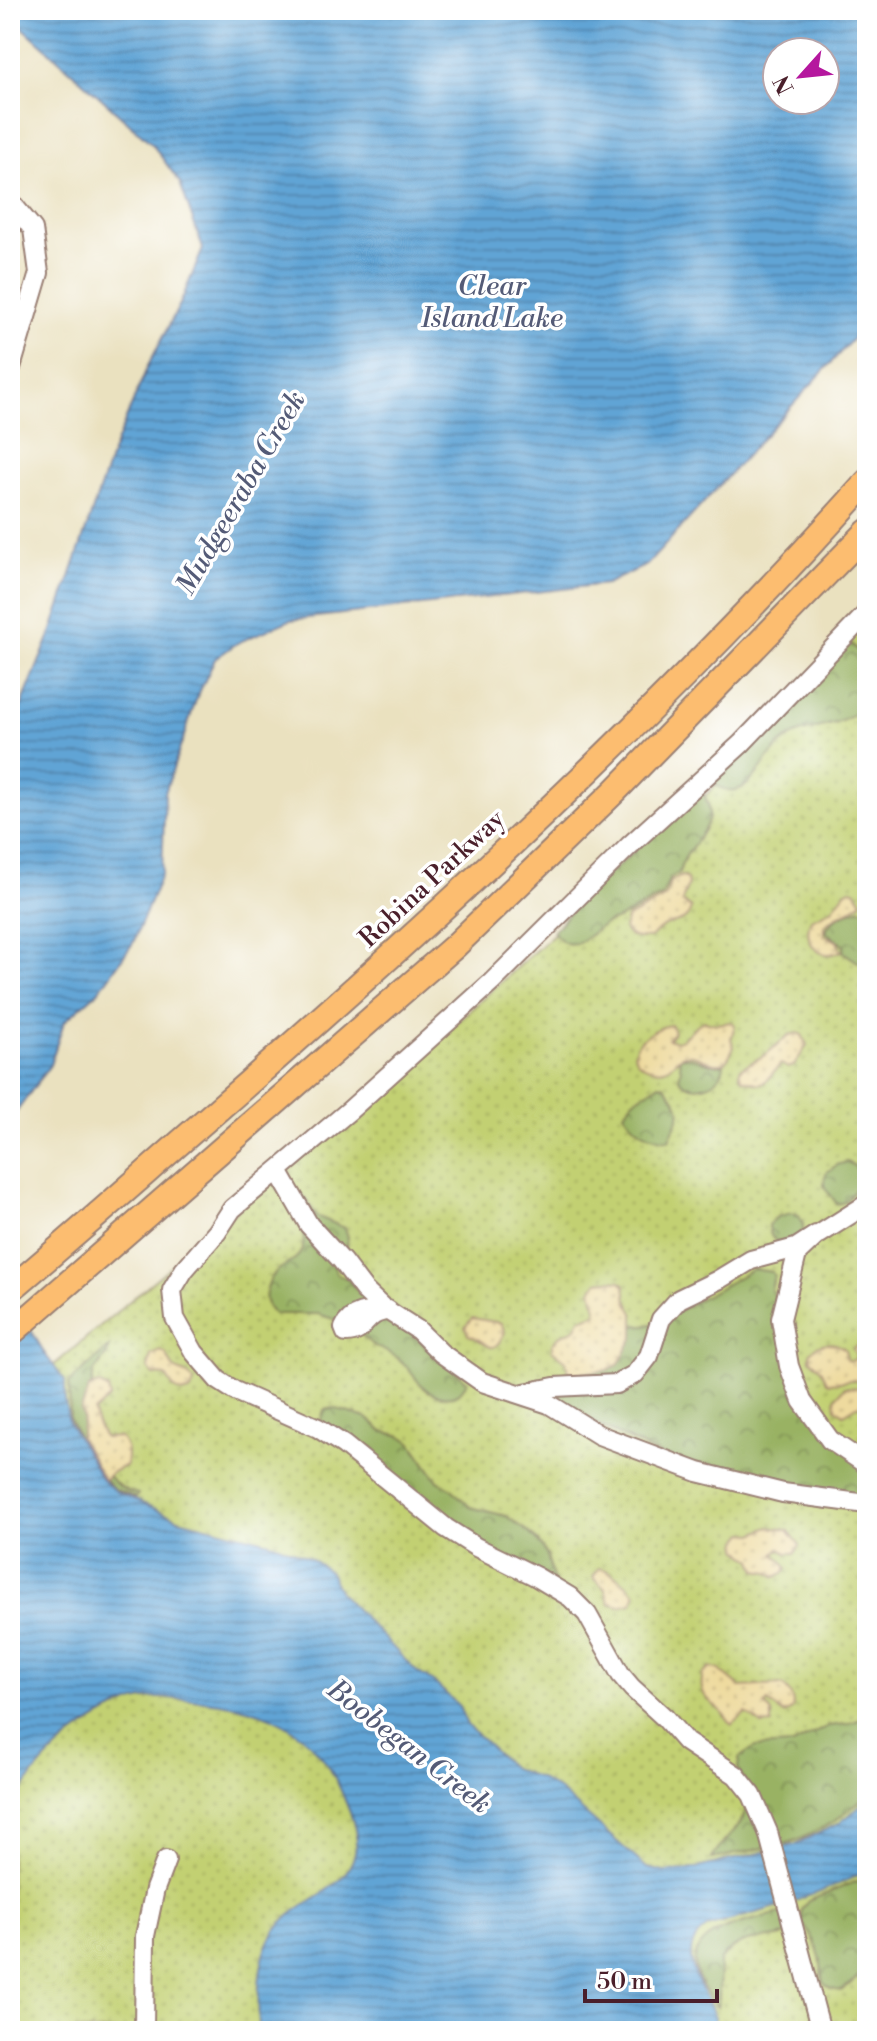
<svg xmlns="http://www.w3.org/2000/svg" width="877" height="2041" viewBox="0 0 877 2041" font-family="'Libre Bodoni',serif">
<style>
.grass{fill:url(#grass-dots);stroke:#86784e;stroke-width:2}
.forest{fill:url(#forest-crowns);stroke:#726848;stroke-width:2}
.sand{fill:url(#sand-dots);stroke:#9c7c64;stroke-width:2}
.water{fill:url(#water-rules);stroke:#566280;stroke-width:2;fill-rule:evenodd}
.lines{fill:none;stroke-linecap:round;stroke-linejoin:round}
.minor-casing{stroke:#9a8075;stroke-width:22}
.major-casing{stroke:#9a8075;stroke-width:28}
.minor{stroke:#fff;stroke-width:18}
.major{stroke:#fcbd6f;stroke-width:24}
.labels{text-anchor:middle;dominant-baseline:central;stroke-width:7;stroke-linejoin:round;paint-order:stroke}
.street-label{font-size:26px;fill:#4a1f2b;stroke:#fff}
.water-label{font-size:28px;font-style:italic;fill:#545b77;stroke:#fff}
</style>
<defs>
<pattern id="grass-dots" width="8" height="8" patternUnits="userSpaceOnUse" patternTransform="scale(2)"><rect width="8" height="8" fill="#c2d072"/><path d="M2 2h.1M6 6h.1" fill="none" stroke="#a8b263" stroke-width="1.8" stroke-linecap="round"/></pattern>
<pattern id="forest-crowns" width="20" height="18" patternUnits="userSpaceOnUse" patternTransform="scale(2)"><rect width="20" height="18" fill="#99b264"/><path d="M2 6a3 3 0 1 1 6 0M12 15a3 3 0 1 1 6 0" fill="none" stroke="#7f9053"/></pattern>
<pattern id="sand-dots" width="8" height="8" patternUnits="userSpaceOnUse" patternTransform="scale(2)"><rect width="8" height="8" fill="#eeda9e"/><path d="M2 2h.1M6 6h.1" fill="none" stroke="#cebb88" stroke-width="1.8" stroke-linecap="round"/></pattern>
<pattern id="water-rules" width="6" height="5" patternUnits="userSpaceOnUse" patternTransform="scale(2)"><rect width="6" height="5" fill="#61a4d5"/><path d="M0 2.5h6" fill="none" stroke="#5285ad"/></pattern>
</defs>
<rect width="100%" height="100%" fill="#fff"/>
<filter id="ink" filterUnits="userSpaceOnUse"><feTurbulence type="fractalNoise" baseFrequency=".0125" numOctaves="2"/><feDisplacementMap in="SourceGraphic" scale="16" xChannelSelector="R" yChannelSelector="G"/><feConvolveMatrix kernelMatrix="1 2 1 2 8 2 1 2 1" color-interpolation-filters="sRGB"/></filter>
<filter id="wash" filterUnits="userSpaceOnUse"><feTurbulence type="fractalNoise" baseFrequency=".006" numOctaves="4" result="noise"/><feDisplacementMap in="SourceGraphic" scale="32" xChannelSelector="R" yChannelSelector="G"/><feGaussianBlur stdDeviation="1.8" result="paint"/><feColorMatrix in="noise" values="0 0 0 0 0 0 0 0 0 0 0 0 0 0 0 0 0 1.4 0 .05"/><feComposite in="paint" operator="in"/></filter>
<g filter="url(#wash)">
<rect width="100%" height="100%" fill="#eae1bf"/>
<path class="grass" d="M867 620V2031H10V1406L53 1366 432 1045 707 794Z"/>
<path class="forest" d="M850 643C863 654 867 665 867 681 867 736 812 717 781 744 758 764 748 808 712 783L716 772Z
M702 791C725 828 686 841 679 873L670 878 662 896C647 902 636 911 622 917 617 920 610 921 605 924 586 935 572 959 553 931L585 895Z
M857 909H867V968L843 952 844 946 826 932C829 918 845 914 857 909Z
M682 1057C697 1056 708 1067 724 1064 723 1085 692 1095 679 1078L681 1070 679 1060Z
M659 1084 664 1085C687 1112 681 1110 669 1140 648 1137 636 1131 624 1113L634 1100Z
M847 1162C858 1166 861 1172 861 1183L845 1202 837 1204 824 1186 826 1173 837 1165Z
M297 1194 306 1198 316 1216 345 1228 348 1237 346 1249 334 1259 336 1273 348 1279 366 1301 339 1321 318 1314H274C267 1308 264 1301 266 1292 272 1263 294 1267 302 1250 307 1238 299 1208 297 1194Z
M791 1213 799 1216 803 1224V1232C789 1245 769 1248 769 1224L777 1217Z
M753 1269 772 1272 774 1276 771 1290 778 1303 795 1395 867 1469V1498L845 1499 662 1456 553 1403 552 1392 573 1382 567 1373 570 1369 591 1367 633 1326 655 1324Z
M389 1314 467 1382C460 1393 456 1398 442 1396 418 1392 415 1372 399 1359 386 1349 372 1349 361 1334Z
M109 1347 107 1354 94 1372 82 1435C97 1458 109 1489 138 1494L136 1498 114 1489 106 1481 81 1444 70 1419 69 1383Z
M333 1408 367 1418 382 1431 402 1436 411 1442 438 1481 451 1488 470 1507 506 1516 523 1528 537 1540 547 1556 554 1581 484 1549 320 1423 324 1410Z
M867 1717V1796L832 1823 803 1838 778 1846 738 1769 739 1758 755 1747 793 1745 828 1726 847 1724Z
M746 1804 768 1847 712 1859C721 1838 746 1828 746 1804Z
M867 1877V1965L861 1975 841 1991 831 1989 823 1983C821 1974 822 1965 820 1957 817 1946 809 1932 802 1923V1909L808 1901Z
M784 1912 789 1934C759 1944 747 1931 720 1960L719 1998 717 2007C658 1934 729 1927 784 1912Z"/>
<path class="sand" d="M681 876 687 879 688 885 682 902 691 908C687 926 672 920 660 929 656 932 654 936 650 938 639 938 630 940 624 929L627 918 665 897 671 881Z
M850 889 855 890 862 901C852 913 835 913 824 926V935L837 941 841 951C819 963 801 940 811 919L832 909 846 891Z
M705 1021 716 1024 732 1022 735 1025 731 1039 734 1047 726 1062C711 1067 705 1057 691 1055 673 1052 675 1074 653 1069 612 1058 648 1028 671 1025L674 1032 668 1039C687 1047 689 1024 705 1021Z
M798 1033 802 1035 807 1045 794 1066 788 1068 781 1064 765 1082 759 1084 742 1079 739 1073 741 1068 765 1055 789 1035Z
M606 1280 621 1281 625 1285 627 1301 634 1313V1337L618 1365 607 1370 572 1374 568 1371 566 1361 552 1350V1344L559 1336 575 1329 580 1319 597 1313 592 1289 598 1281Z
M472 1318 501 1323 505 1332C491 1362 487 1339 468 1335L465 1327Z
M864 1341 867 1342V1406H857L844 1414 836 1408 835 1398 845 1387 860 1388 859 1382C848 1376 838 1386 827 1382L821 1369 810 1359V1353C818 1341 833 1340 845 1349L847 1360 851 1361 857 1358 853 1348Z
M161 1351 166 1354 174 1369C183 1374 188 1372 194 1382L191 1391C177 1398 172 1385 166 1376L154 1375 151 1372 148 1368 151 1355Z
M98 1384 108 1389 110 1398 94 1412 96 1422 104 1438 119 1437C128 1445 128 1454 126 1465L111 1473 104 1480 80 1438 83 1418 81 1410 89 1388Z
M769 1527 788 1530 800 1545 795 1553H787L779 1549 774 1554 782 1560 787 1568 784 1573 776 1577 768 1572 757 1570 753 1560 738 1549 739 1540 745 1533 754 1534Z
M599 1568C609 1568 629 1586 636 1594L632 1603 619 1606 609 1603 605 1589 593 1577Z
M711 1668 718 1669 740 1687 781 1685C790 1690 795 1700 792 1710L784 1714 768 1702 765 1705 772 1713V1724L762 1725 746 1713 732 1725C727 1720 724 1713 718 1709 706 1697 698 1694 703 1674Z"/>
<path class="water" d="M10 10H867V323L647 565 606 584 290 620 237 643 215 659 197 697 165 793 162 873 133 943 98 992 64 1022 50 1065 10 1121V734L52 630 113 450 147 368 180 304 203 249 180 183 152 144 10 16ZM777 52H825V100H777Z
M10 1294 45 1354 65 1381V1401L69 1423 103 1481 117 1492 179 1519 274 1543 310 1558 330 1572 340 1593 415 1670 436 1684 459 1706 467 1725 512 1768 539 1778 561 1792 647 1868 664 1872 684 1871 794 1845 838 1824 867 1801V1870C819 1897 763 1911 710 1926 674 1947 698 1979 710 2006 714 2013 715 2023 716 2031H259C258 2000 256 1964 272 1936 294 1896 357 1893 356 1840 356 1824 348 1808 342 1793 315 1726 260 1705 193 1700 171 1698 147 1695 127 1704 78 1725 24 1768 10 1821Z"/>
</g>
<g filter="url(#ink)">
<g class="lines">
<g class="minor-casing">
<path id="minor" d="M10 201 33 229 39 273 10 371
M278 1171 309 1225 342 1261 364 1290 382 1307 418 1330 441 1353 482 1382 549 1404 599 1435 698 1472 783 1493 867 1504
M867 1204 815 1237 797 1254 781 1319 789 1366 802 1401 830 1440 867 1465
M388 1310C383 1312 378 1312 374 1315 362 1322 363 1333 346 1333L344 1328C351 1311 371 1311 388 1310Z
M524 1393 554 1387 617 1384 635 1374 649 1356 661 1319 679 1299 718 1280 751 1260 796 1248 816 1235
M144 2031 145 1936 155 1889 166 1860
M821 2031 768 1832 752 1795 736 1775 686 1742 665 1718 632 1688 621 1675 587 1614 570 1597 535 1576 476 1547 446 1528 344 1445 318 1428 235 1391 218 1380 194 1352 175 1318 172 1290 184 1270 217 1232 232 1209 350 1110 492 982 629 846 741 744 867 613"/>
</g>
<g class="major-casing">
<path id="major" d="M10 1290C79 1232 147 1171 215 1112 443 913 665 708 867 482
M10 1334 455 946 616 790 867 532"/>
</g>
<use href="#minor" class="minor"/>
<use href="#major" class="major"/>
</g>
</g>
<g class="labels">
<g class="street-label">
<text transform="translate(432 879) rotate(-43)">Robina Parkway</text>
</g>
<g class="water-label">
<text x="492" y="286">Clear<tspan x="492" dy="32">Island Lake</tspan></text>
<text transform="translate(241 493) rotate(-60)">Mudgeeraba Creek</text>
<text transform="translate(409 1747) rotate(38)">Boobegan Creek</text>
</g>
</g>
<rect width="877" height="2041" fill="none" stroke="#fff" stroke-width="40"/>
<g transform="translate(801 76) rotate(243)"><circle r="38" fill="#ffffff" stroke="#b7a5aa" stroke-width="2"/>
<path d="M0-6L14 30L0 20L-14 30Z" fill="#b5179e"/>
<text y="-12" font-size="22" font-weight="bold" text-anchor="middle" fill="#4a1f2b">N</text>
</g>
<path d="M585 1989v12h132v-12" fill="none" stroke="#4a1f2b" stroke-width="4"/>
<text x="597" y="1989" font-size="24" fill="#4a1f2b" stroke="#ffffff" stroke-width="6" paint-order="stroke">50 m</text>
</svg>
